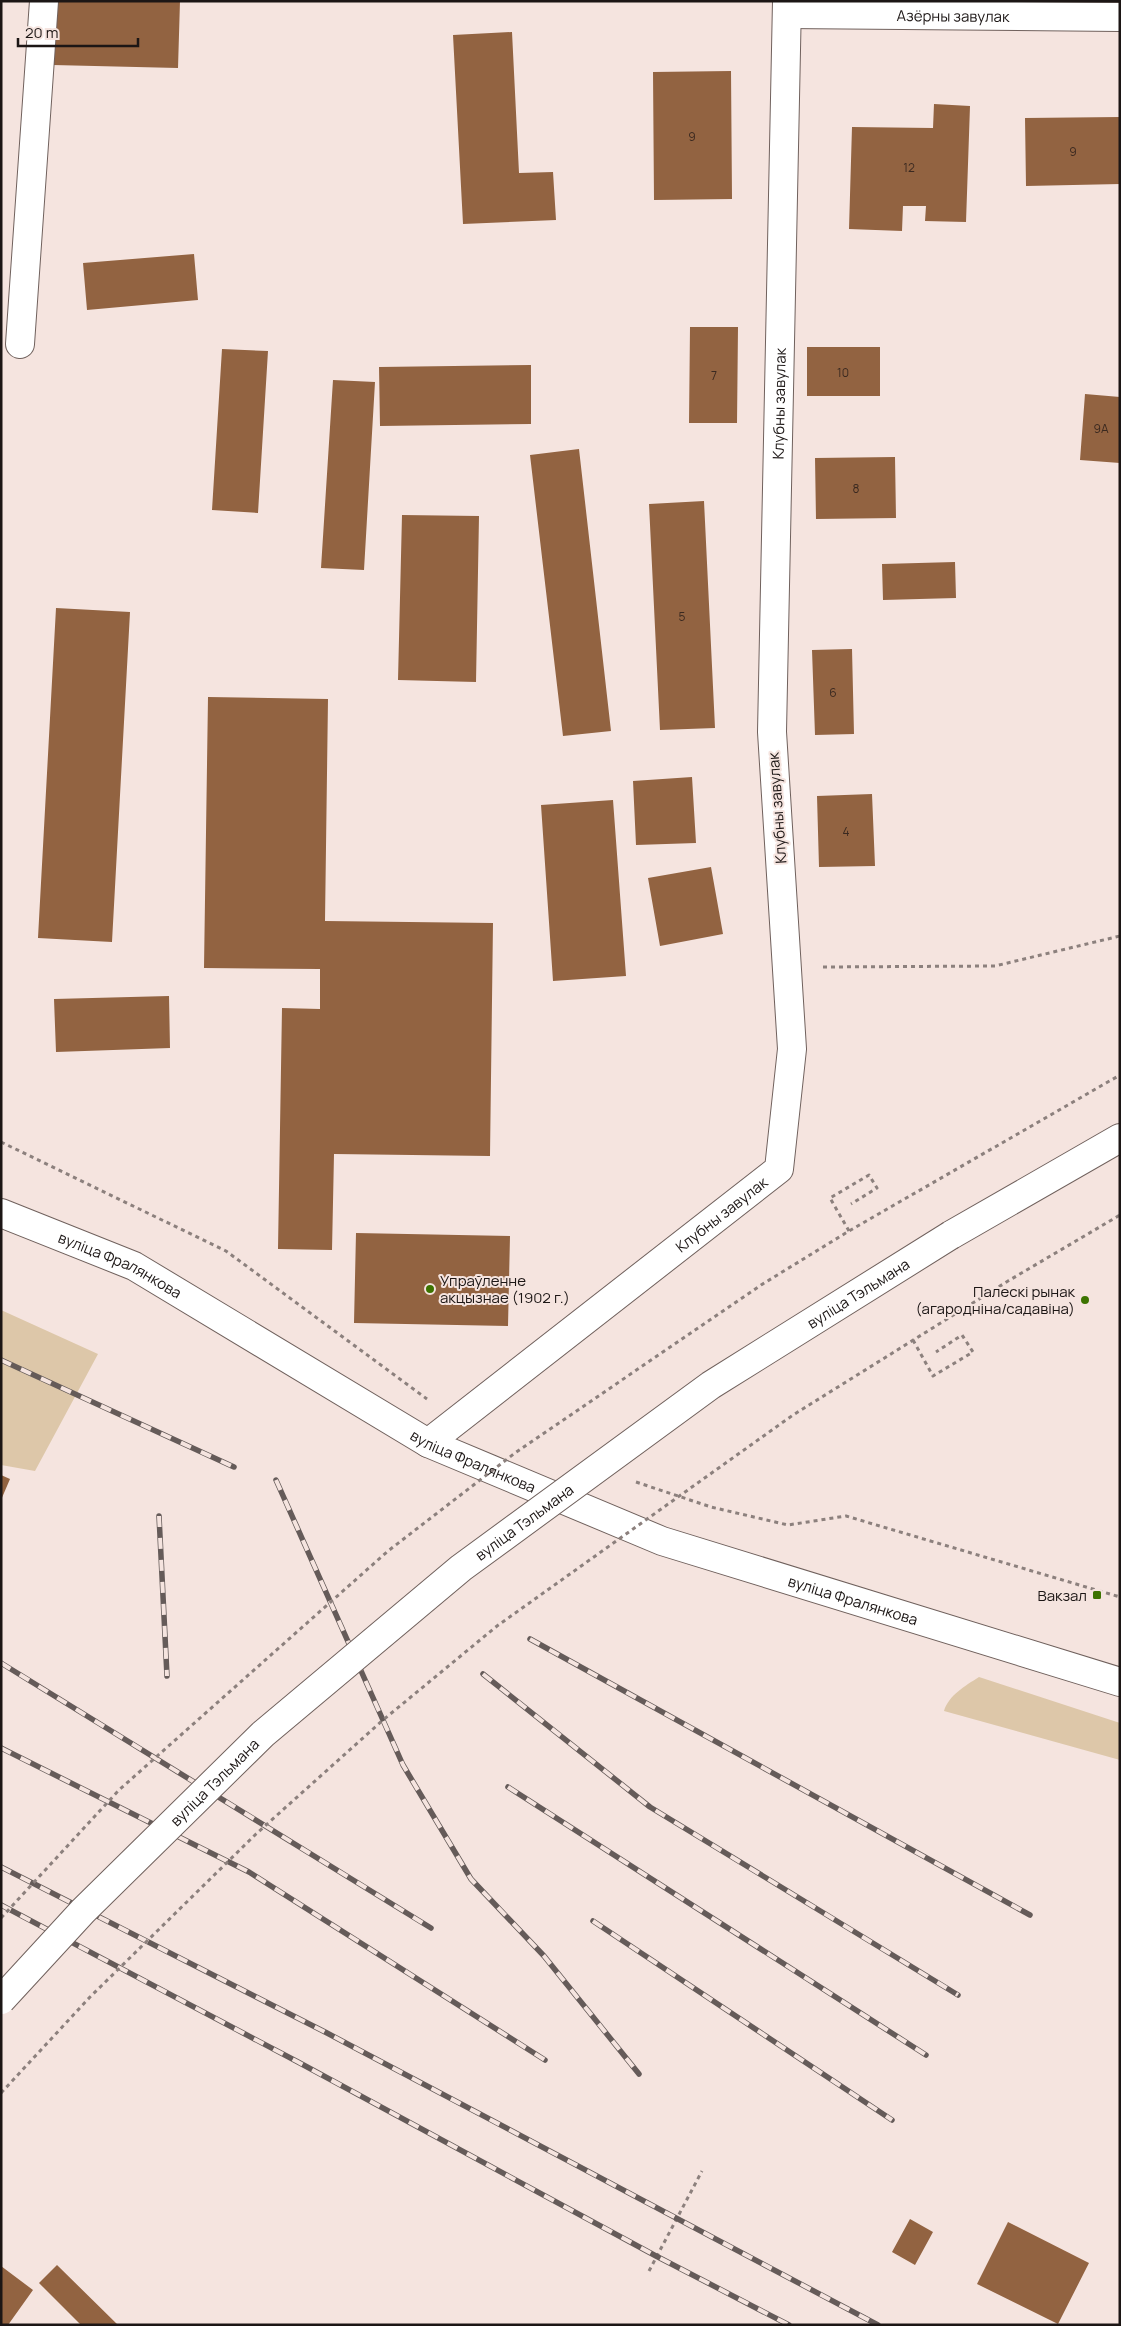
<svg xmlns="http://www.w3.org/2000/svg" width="1121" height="2326" viewBox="0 0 1121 2326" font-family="Manrope,sans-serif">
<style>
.green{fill:#ddc7a9}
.building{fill:#926341}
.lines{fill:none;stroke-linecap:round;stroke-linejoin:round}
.minor-casing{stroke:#70615d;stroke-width:30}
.major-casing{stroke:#70615d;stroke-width:30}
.path{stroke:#8c807d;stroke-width:3;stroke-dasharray:4 4;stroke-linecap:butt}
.minor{stroke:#fff;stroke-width:28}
.major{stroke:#fff;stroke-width:28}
.rail-casing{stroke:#655b59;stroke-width:5.5}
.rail{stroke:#f5e4df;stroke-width:4;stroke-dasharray:11;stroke-linecap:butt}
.major-bridge-casing{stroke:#70615d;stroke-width:30;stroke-linecap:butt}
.path-bridge{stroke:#8c807d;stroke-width:3;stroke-dasharray:4 4;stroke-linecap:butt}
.major-bridge{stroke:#fff;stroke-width:28}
.poi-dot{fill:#3c7300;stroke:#f5e4df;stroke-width:2}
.labels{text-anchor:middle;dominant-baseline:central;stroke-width:4;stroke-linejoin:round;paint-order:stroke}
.number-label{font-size:12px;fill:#3a2920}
.street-label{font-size:15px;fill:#1c1615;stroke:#f5e4df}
.poi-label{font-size:15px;fill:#1c1615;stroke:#f5e4df;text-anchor:end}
</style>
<rect width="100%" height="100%" fill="#f5e4df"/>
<path class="green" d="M1 1310 98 1354 35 1471 1 1465Z
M979 1677 1120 1723V1760L944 1711C949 1695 965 1686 979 1677Z"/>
<path class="building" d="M55 1H180L178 68 53 65Z
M512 32 519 173 553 172 556 220 463 224 453 35Z
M731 71 732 199 654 200 653 72Z
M934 104 970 106 966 222 925 221 926 206H903L902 231 849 229 852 127 933 128Z
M1120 117V184L1026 186 1025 118Z
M194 254 198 300 87 310 83 263Z
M690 327H738L737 423H689Z
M807 347H880V396H807Z
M222 349 268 351 258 513 212 510Z
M531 365V424L380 426 379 367Z
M333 380 375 382 364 570 321 568Z
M1085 394 1120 397V463L1080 460Z
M579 449 611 731 563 736 530 455Z
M895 457 896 518 816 519 815 458Z
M704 501 715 728 660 730 649 504Z
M402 515 479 516 476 682 398 680Z
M955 562 956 598 883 600 882 564Z
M56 608 130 612 112 942 38 938Z
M852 649 854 734 815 735 812 650Z
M208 697 328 699 325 921 493 923 490 1156 334 1154 332 1250 278 1249 282 1008 320 1009V969L204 968Z
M692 777 696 843 636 845 633 781Z
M872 794 875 866 819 867 817 796Z
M613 800 626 976 553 981 541 805Z
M711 867 723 934 660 946 648 878Z
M169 996 170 1048 56 1052 54 999Z
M356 1233 510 1236 508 1326 354 1323Z
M1 1475 10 1479 1 1500Z
M910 2219 933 2232 915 2265 892 2252Z
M1008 2222 1089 2263 1058 2324 977 2284Z
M57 2265 118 2325H81L39 2283Z
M1 2266 33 2290 8 2325H1Z"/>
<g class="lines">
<g class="minor-casing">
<g id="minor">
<path id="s1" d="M787 14 1120 17"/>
<path d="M20 344 44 1"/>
<path id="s2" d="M1 1213 134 1266 428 1443 662 1541 1120 1682"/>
<path id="s3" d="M428 1443 779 1169 792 1049 772 732 787 1"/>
</g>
</g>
<g class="major-casing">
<path id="major" d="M951 1235 1120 1138"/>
</g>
<path class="path" d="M823 967 995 966 1120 936
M1 1142 226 1251 427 1399
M849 1231 830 1198 869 1175 877 1188 851 1204
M913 1340 933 1376 973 1352 962 1335 936 1352
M636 1482 711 1507 788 1525 846 1516 1120 1597
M649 2271 702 2171"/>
<use href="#minor" class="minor"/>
<use href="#major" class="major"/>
<g class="rail-casing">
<path id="rail" d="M1 1360 234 1467
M276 1480 403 1765 471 1879 544 1956 639 2074
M159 1516 167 1676
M530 1639 1030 1915
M1 1663 431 1928
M483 1674 650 1807 958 1995
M1 1748 249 1872 545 2060
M508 1787 926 2055
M1 1867 327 2033 878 2325
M1 1905 298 2062 656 2256 789 2325
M593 1921 892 2120"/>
</g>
<use href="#rail" class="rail"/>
<g class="major-bridge-casing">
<g id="major-bridge">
<path id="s4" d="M1 2000 83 1911 263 1734 461 1568 711 1385 951 1235"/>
</g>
</g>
<path class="path-bridge" d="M1 1918 119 1790 388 1551 515 1453 761 1285 849 1231 1120 1075
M1 2093 90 1997 256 1834 383 1720 497 1626 793 1415 1008 1281 1120 1215"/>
<use href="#major-bridge" class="major-bridge"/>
</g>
<g class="poi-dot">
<circle cx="430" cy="1289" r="5"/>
<circle cx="1085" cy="1300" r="5"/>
<rect x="1092" y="1590" width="10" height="10" rx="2.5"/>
</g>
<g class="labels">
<g class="number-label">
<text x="692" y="136">9</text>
<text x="1073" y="151">9</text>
<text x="909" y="167">12</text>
<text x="843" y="372">10</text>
<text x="714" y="375">7</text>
<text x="1101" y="428">9А</text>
<text x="856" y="488">8</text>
<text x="682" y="616">5</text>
<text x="833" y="692">6</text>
<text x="846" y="831">4</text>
</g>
<g class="street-label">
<text stroke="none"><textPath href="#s1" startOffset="166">Азёрны завулак</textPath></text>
<text stroke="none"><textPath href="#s3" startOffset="1212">Клубны завулак</textPath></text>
<text transform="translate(777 808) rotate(-94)">Клубны завулак</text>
<text stroke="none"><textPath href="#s3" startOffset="372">Клубны завулак</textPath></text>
<text stroke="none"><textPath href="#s2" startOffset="130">вуліца Фралянкова</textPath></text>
<text stroke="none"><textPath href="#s4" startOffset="1115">вуліца Тэльмана</textPath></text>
<text stroke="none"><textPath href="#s2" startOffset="535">вуліца Фралянкова</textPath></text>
<text stroke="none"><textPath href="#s4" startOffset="710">вуліца Тэльмана</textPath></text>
<text stroke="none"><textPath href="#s2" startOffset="940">вуліца Фралянкова</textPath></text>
<text stroke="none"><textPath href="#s4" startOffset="305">вуліца Тэльмана</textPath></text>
</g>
<g class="poi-label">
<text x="440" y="1280" text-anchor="start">Упраўленне<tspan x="440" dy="17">акцызнае (1902 г.)</tspan></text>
<text x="1075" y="1291">Палескі рынак<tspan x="1075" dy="17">(агародніна/садавіна)</tspan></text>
<text x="1087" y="1595">Вакзал</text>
</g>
</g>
<rect width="1121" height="2326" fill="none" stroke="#1c1615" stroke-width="5"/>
<path d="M18 38v8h120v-8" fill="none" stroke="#1c1615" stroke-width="2.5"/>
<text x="25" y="38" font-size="15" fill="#1c1615" stroke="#f5e4df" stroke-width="4" paint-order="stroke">20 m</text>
</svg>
